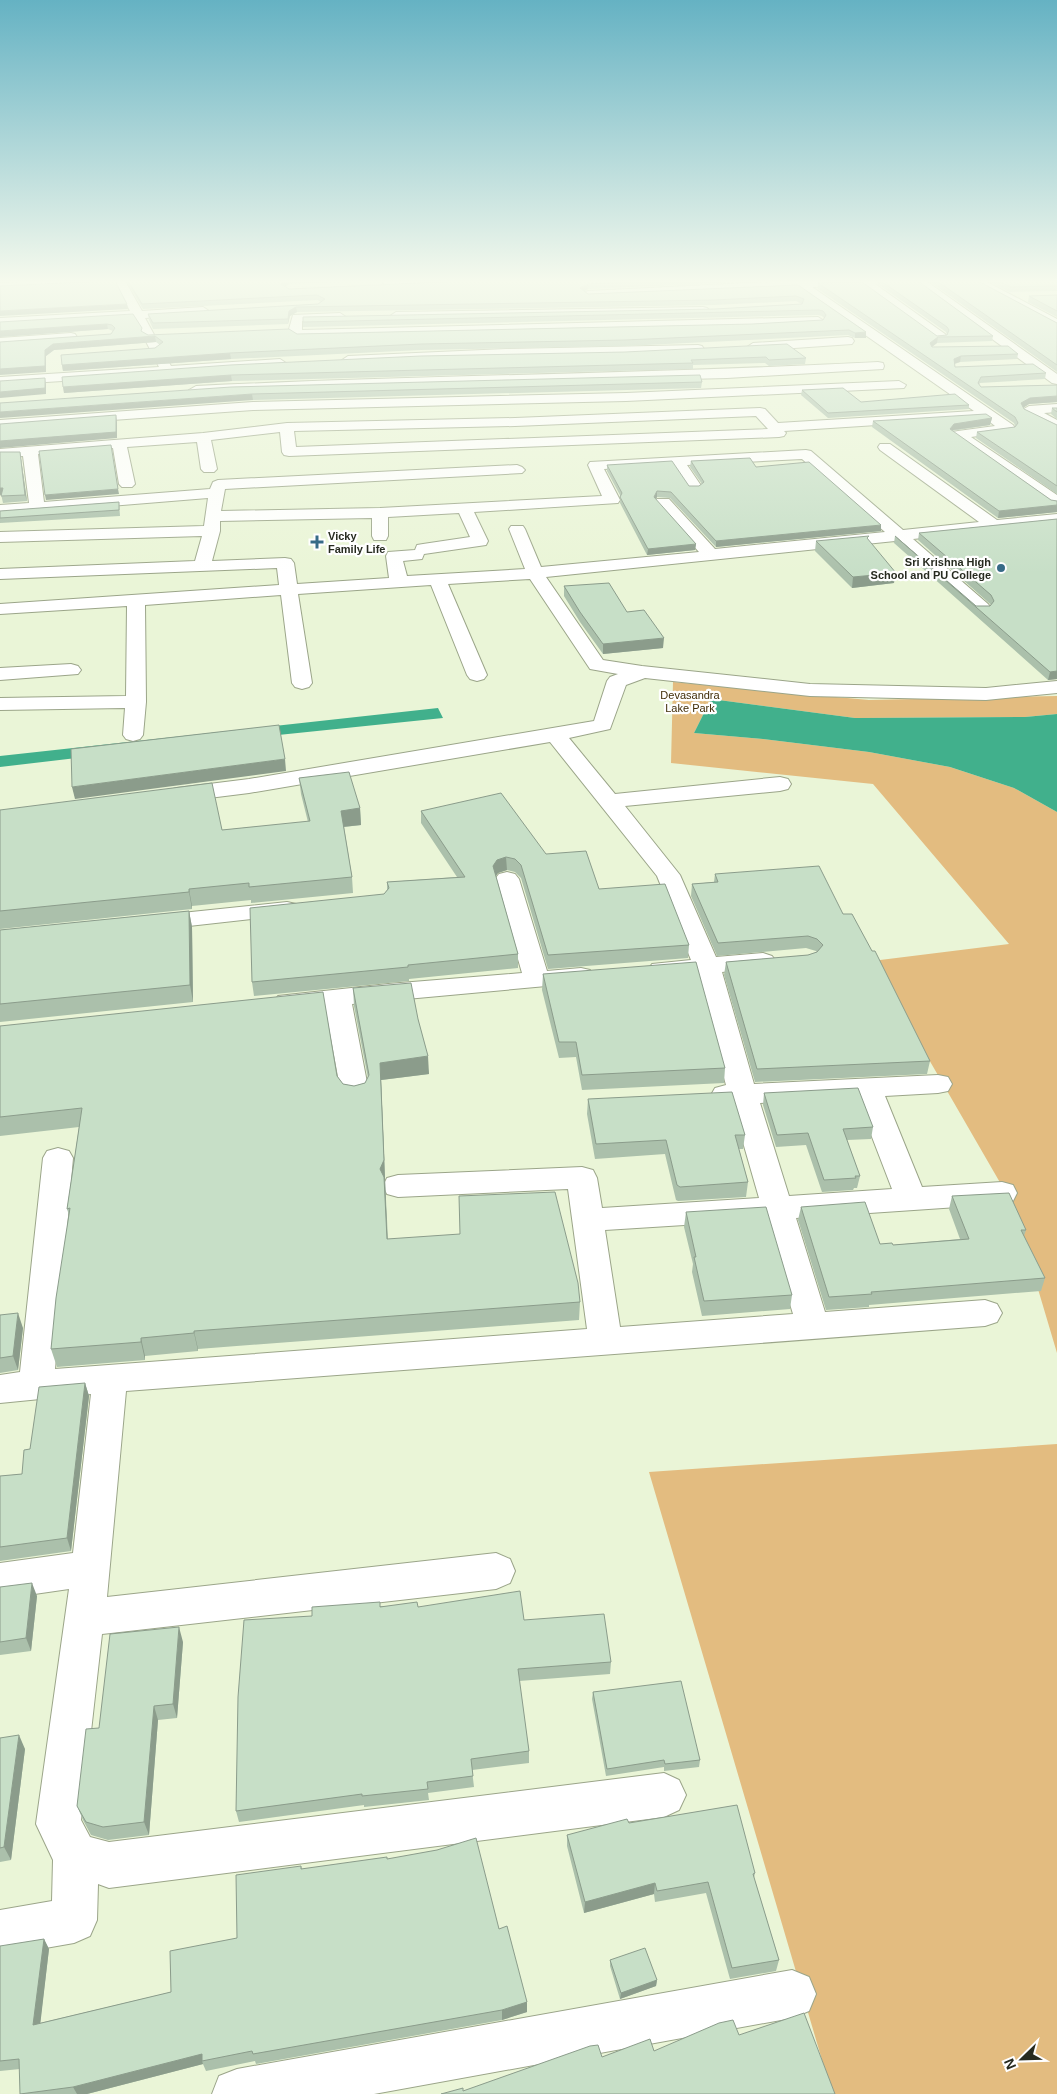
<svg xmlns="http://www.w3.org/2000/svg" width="1057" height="2094" viewBox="0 0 1057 2094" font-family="Arial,sans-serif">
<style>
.green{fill:#e3bc80}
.water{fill:#41b08c}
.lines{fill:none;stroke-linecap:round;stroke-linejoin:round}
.street-casing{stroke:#9ba589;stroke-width:2}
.street{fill:#fff;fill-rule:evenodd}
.wall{fill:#abc0ab}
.shaded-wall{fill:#8b9c8b}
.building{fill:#c7dfc7;stroke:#8b9c8b}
.poi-dot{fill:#376b87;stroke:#fff;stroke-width:2}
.labels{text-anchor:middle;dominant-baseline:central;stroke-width:4.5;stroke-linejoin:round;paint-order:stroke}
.far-poi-label{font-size:11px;font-weight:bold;fill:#272b20;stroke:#fff;text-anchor:start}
.far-park-label{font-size:11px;fill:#402c07;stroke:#fff}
</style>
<rect width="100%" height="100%" fill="#eaf5d7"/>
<path class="green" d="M673 682 869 700 1057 696V714L1025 717 855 718 711 699 694 733 763 739 869 752 950 767 1014 788 1057 812V1353L1013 1205 872 961 1009 944 873 784 671 763Z
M1057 1444V2094H832L649 1472Z"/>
<path class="water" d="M711 699 855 718 1025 717 1057 714V812L1014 788 950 767 869 752 763 739 694 733Z
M438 708 443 718 221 741 0 767V756Z"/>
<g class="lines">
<g class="street-casing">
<path id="street" d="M44 281H111L105 284 0 289V283Z
M115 281H125L142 311 203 307 209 311 203 315 145 318 171 366 280 359 286 363 280 367 0 385V377L159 367 134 318 0 326V318L130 311Z
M391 281H468L462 284 385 286 383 284 385 282Z
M791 281H878L875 284 945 334 947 337 945 340H937L862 285 812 287 1013 425 1015 428 1013 431 971 437 1057 495V507L1051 505 951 435 953 432 958 431 995 426 985 418 784 431 786 433 784 436 779 437 289 456 284 455 282 452 280 432 211 440 217 469 214 472H204L201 469 197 442 127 447 135 484 132 487H122L119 484 113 448 38 454 44 502 210 489 213 482 218 480 517 465 522 467 525 470 522 473 225 489 221 511 380 508 602 496 588 465 590 462 806 450 811 451 903 530 979 522 880 450 878 447 880 444H890L997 520 1057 514V524L913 539 988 604 991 608 988 612 982 613 976 612 895 541 546 577 603 660 642 666 810 684 986 688 1057 681V693L986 700 810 696 645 678 626 685 610 729 569 738 615 794 780 777 788 779 791 784 788 789 780 791 625 806 680 875 716 957 763 953 772 956 776 961 772 966 722 972 754 1084 938 1075 948 1077 952 1084 948 1091 938 1093 885 1096 922 1187 1002 1182 1013 1185 1017 1193 1013 1201 1002 1204 796 1218 825 1312 985 1300 997 1304 1002 1313 997 1322 985 1326 126 1391 107 1597 496 1553 510 1559 515 1571 510 1583 496 1589 102 1634 81 1820 90 1837 109 1842 664 1773 679 1780 686 1795 679 1810 664 1817 109 1888 98 1884 97 1920 90 1936 74 1943 0 1956V1910L52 1901 53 1860 36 1824 69 1589 0 1599V1563L73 1553 91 1394 0 1403V1375L20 1372 43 1158 47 1151 58 1148 69 1151 73 1158 55 1369 587 1329 568 1189 398 1197 387 1194 383 1186 387 1178 398 1175 582 1167 593 1170 597 1178 602 1208 759 1198 732 1104 715 1102 711 1095 715 1088 726 1085 696 975 661 978 652 976 648 970 652 964 691 960 657 876 550 742 249 793 177 802 169 800 166 795 169 790 177 788 249 779 594 721 607 681 610 677 618 674 590 669 530 579 448 584 487 675 484 679 477 681 470 679 467 675 431 585 298 594 312 683 309 687 302 689 295 687 292 683 281 595 145 605 146 702 143 735 140 739 133 741 126 739 123 735 125 708 0 710V698L126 696 127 606 0 614V604L279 585 277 568 0 579V569L195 561 202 536 0 542V532L204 526 208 498 0 515V505L29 503 23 456 0 457V449L203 433 287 423 515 418 760 408 765 409 778 423 974 411 798 288 588 297 582 294 588 291ZM756 416 768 429 296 447 294 431 515 426ZM802 459 885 532 715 549 669 499H657L655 502 699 552 541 567 525 529 523 526H511L509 529 525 569 407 576 403 561 422 559 424 554 486 545 488 541 474 512 618 503 620 500 604 469 673 465 689 490H699L702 487 687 465ZM459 513 470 537 423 544 417 545 415 550 388 552 386 556 389 578 297 584 294 563 291 559 285 558 212 561 220 531V521L372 518V536L374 540H386L388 536V517ZM857 1098 892 1189 789 1196 760 1103ZM765 1220 793 1314 620 1327 605 1230Z
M913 281H926L1057 374V384L1052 383Z
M971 281H985L1057 319V328Z
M703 307 707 308 709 310 707 312 396 320 390 316 396 312Z
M340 313 346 317 344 320 302 321V330L818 317 824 321 818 325 751 328 297 338 293 337 289 329 293 315Z
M71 333 75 334 77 337 75 340 0 346V338Z
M848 337 852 338 854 341 852 344 753 351 747 347 753 343Z
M698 345 702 346 704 349 702 352 506 357 348 364 342 360 348 356 506 349Z
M878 362 883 363 884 366 883 369 727 378 324 388 196 394 189 390 196 386C423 375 651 374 878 362Z
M899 381 906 385 904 388 626 401 253 410 0 428V420L253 402 626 393Z
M1057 404V412L1044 413 1057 420V430L1024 413 1022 410 1029 406Z
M71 664 78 666 81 670 78 674 0 680V668Z
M507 872 515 874 519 879 547 971 581 968 590 970 594 976 590 982 352 1004 369 1093 365 1100 355 1102 345 1100 341 1093 325 1006 287 1010 278 1008 274 1002 278 996 388 984 522 973 495 879 499 874Z
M287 902 296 904 299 909 296 914 153 930 144 928 141 923 144 918 153 916Z
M792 1970 809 1977 816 1994 809 2011 792 2018 374 2094H212L219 2076 237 2069Z"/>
</g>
<use href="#street" class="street"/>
</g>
<path class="wall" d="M126 281H367L289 284 285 287 289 289 462 281H761L588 289 585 291 588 294 798 285 866 332V338H855L848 335 625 346 421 350 231 359 63 371 62 365 155 348 160 345 156 342 54 350 46 356V372L0 342 111 334 113 331 108 329 0 337 133 314 142 332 148 335 297 334 752 324 823 320 824 318 822 316 818 315 303 327V322L715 309 802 304 796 301 714 305 297 312 290 316 288 324 153 329 149 320 148 314 318 304 321 302 318 300 143 309Z
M878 281H918L993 336 992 341 937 343 932 347 1018 354 1017 359 960 362 955 364V367L1046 373 1045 379 980 383 979 385 981 387 1057 385V402L1029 404 1024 407V409L1057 425V494L976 438 977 432 1015 427V426L1014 423 818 289V283L937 336 947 335 946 332 878 284Z
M929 281H978L1057 323V372Z
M988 281H1057V291L1009 292Z
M1057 295V317L1028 302 1029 296Z
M625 352 806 358 805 364 769 366 765 363 693 365V369L232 381 64 393 62 377Z
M702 382 701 388 253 400 231 387Z
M802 390 861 402 969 405V409L828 418 801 395Z
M1052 408H1057V419L1051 414Z
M992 418 990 425 952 431 1051 500 1057 501V512L998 518 872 427 873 421Z
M0 452H20L27 501 3 503 1 494 0 495Z
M691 461 756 467 881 531 716 547 670 498 657 497 656 500 696 544 695 550 647 555 620 503 621 497 607 471V465L689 486H699L702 484 690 467Z
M119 502 120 516 0 523V511Z
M1057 519V679L1048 680 894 543 895 536 976 606H990L991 605 989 603 918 540 919 533Z
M816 541 894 583 852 588 815 551Z
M564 586 627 612 663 648 603 654 580 622 564 596Z
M299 778 360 808 361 825 344 827 352 877 353 893 251 903V900L192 906V909L0 929V810L222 830 308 822 301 794Z
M421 811 546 854 599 889 689 945 688 958 548 969 521 878 515 872 507 870 498 873 496 876 518 954V968L409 979V981L254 996 252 982 384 894 387 890V882L457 877 421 823Z
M715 874 843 914 930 1061 927 1074 755 1082 724 975 726 962 808 955 817 952 816 951 806 948 717 956 691 896 692 884 714 882Z
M189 911 192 927 193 1002 0 1022V930Z
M543 974 725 1068 724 1083 582 1090 576 1057 559 1058 542 990Z
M353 988 418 1019 429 1074 381 1080 385 1178V1179L388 1239 580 1302 579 1320 198 1349V1351L145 1356V1360L57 1367 51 1349 69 1215 67 1209 79 1127 0 1136V1026L337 1076 343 1084 354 1086 365 1083 368 1078 354 1006Z
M764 1093 873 1127 871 1139 847 1140 860 1176 857 1188H854L853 1190 822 1192 806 1145 776 1147 763 1105Z
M588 1099 745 1135 743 1149H739L748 1182 746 1197 678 1201 676 1200 665 1154 595 1159 587 1114Z
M952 1196 1026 1230 1024 1236 1045 1278 1041 1291 869 1305V1307L826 1310 798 1220 801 1207 880 1244 893 1245 960 1239 949 1209Z
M686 1212 792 1295 790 1309 702 1316 692 1272 693 1264 684 1227Z
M0 1315 23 1328 18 1370 0 1373Z
M85 1383 89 1396 71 1551 0 1561V1476L22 1474 30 1449Z
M0 1587 37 1596 31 1651 0 1655Z
M380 1602V1606L418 1607 524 1620 611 1662 610 1674 519 1681 529 1751V1763L472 1770 474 1787 428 1793 429 1800 364 1807V1805L239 1822 236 1811 312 1616Z
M183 1642 177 1718 158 1720 149 1835 108 1840 91 1835 83 1820 77 1806 99 1728Z
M593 1692 700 1760 699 1767 664 1771V1767L606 1776 592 1699Z
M0 1738 25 1749 11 1860 0 1862Z
M629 1823 755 1873 754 1878 779 1960 776 1971 730 1979 706 1893 655 1902 654 1894 584 1913 567 1846V1835Z
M387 1859 499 1929 527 2002V2012L502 2020 256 2064 255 2061 206 2071 203 2064 87 2094H20V2069L0 2071V1947L44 1939 49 1949 40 2023 171 1992 237 1938 301 1866 302 1869Z
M610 1960 657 1980 656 1986 620 1999 610 1966Z"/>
<path class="shaded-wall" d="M286 281H289V284L281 290V284Z
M588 284V289L580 293V288Z
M127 304 128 309 0 316V311Z
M296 307 297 312 290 316 288 324V319L289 311Z
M107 324 108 329 0 337V331Z
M866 332V338H855V333Z
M155 336 156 342 54 350 46 356V372L0 375V369L45 350 53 344Z
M938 337 937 343 929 349 930 343Z
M230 353 231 359 63 371 62 365Z
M961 356 960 362 953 364 954 359Z
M231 375 232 381 64 393 63 387Z
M45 378 46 384V394L0 398V392Z
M252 394 253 400 0 418V412Z
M1057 396V402L1029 404 1020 410 1021 403 1030 398Z
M116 415 117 422V438L0 448V441Z
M992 418 990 425 953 430 949 435 950 429 954 424Z
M20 452 21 458 27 501 25 495Z
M0 488H3L4 494 0 495Z
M118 489 119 494 46 500 45 495Z
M657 491V497L654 503V497Z
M1057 505V512L998 518 999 511Z
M881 525V531L716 547V541Z
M696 544 695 550 647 555 648 549Z
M896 573 894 583 852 588 853 577Z
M664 638 663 648 603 654V644Z
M1057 671V679L1048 680 1050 672Z
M285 759 286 771 75 799 72 787Z
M360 808 361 825 342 827 341 811Z
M506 857 507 870 498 873 493 880V866L497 860Z
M189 889 192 906V909L189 892Z
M189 911 192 927 193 1002 190 985Z
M428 1056 429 1074 381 1080 385 1178V1179L388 1257 380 1169V1063Z
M18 1313 23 1328 18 1370 13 1356Z
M194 1331 198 1349V1351L194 1333Z
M141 1338 145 1356V1360L141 1342Z
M85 1383 89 1396 71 1551 67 1538Z
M32 1583 37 1596 31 1651 26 1638Z
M179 1627 183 1642 177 1718 173 1704Z
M154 1706 158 1720 149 1835 144 1822Z
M19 1735 25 1749 11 1860 4 1847Z
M655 1883 654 1894 584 1913 585 1902Z
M44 1939 49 1949 39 2035 33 2025Z
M657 1980 656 1986 620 1999 621 1993Z
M527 2002V2012L502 2020V2010Z
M202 2054V2061L203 2064 87 2094H77L73 2087Z"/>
<path class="building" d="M104 281H115L127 304 0 311V286Z
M128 281H286L281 284 289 289 462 281H656L588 284 580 288 588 294 798 285 866 332 855 333 849 330 625 340 421 344 230 353 62 365 61 355 155 348 163 342 155 336 53 344 45 350V366L0 369V342L111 334 115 328 112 325 107 324 0 331V322L133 314 142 328 141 331 148 335 289 329 297 334 752 324 823 320 826 315 823 311 819 310 303 322V317L715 309 802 304 804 299 796 296 714 300 296 307 289 311 288 319 153 323 148 314 318 304 325 299 317 295 142 304Z
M881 281H918L993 336 938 337 930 343 932 347 1008 346 1018 354 961 356 954 359 955 367 1033 364 1046 373 981 377 978 383 981 387 1057 385V396L1030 398 1021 403 1024 409 1057 425V486L977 432 1015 427 1018 423 1015 417 818 283 862 282 937 336 947 335 949 330 947 327Z
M937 281H978L1057 323V365Z
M999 281H1057V286L1010 287Z
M1057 295V311L1029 296Z
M787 344 806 358 769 360 766 357 691 360 693 363 231 375 63 387 62 377 230 365 421 356 625 352Z
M700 375 702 382 252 394 0 412V403L231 387Z
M45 378V388L0 392V381Z
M843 388 861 402 955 394 969 405 828 413 802 390Z
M1052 408H1057V412Z
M986 414 992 418 954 424 950 429 1051 500 1057 501V505L999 511 873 421Z
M116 415V432L0 441V424Z
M111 445 118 489 45 495 39 451Z
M0 452H20L25 495 1 496 3 488H0Z
M750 458 756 467 809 462 881 525 716 541 671 492 657 491 654 497 696 544 648 549 620 497 622 493 607 465 672 461 689 486H699L704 482 691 461Z
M119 502V510L0 518V511Z
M1057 519V671L1050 672 895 536 976 606H990L994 601 991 595 919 533Z
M869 536 867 538 896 573 853 577 816 541Z
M609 583 627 612 644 610 664 638 603 644 580 612 564 586Z
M279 725 285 759 72 787 71 749Z
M349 772 360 808 341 811 352 877 249 887V883L189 889V892L0 911V810L212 783 222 830 310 821 299 778Z
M501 793 546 854 586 851 599 889 665 884 689 945 548 955 521 865 515 859 506 857 497 860 493 866 518 954 408 965V967L252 982 250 908 384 894 389 888 387 882 465 877 421 811Z
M819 866 843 914H852L872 951H875L930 1061 757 1069 726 962 808 955 817 952 823 945 817 939 808 936 718 943 692 884 718 882 715 874Z
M189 911 190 985 0 1004V930Z
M696 962 725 1068 582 1075 576 1042H559L543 974Z
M411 983 418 1019 428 1056 380 1063 384 1160 380 1169 384 1177 387 1239 460 1234 459 1196 555 1192 578 1283 580 1302 194 1331V1333L141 1338V1342L51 1349 56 1298 70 1208 67 1209 82 1108 0 1117V1026L323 992 337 1076 343 1084 354 1086 365 1083 369 1075 353 988Z
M858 1088 873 1127 843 1129 860 1176H855L856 1178 824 1180 808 1133 777 1135 764 1093Z
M732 1092 745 1135H735L748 1182 680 1187 677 1185 666 1140 596 1144 588 1099Z
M1009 1193 1026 1230H1021L1045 1278 871 1292 872 1294 829 1297 801 1207 865 1202 880 1244 892 1243 893 1245 969 1239 952 1196Z
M766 1207 792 1295 704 1301 694 1257H696L686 1212Z
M18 1313 13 1356 0 1358V1315Z
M85 1383 67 1538 0 1547V1476L22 1474 24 1450 30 1449 39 1387Z
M32 1583 26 1638 0 1642V1587Z
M520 1591 524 1620 604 1614 611 1662 518 1669 529 1751 471 1759 473 1776 427 1782 428 1789 362 1796V1794L236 1811 238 1697 244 1620 312 1616V1607L380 1602V1607L417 1602 418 1607Z
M179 1627 173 1704 154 1706 144 1822 103 1827 86 1822 77 1806 86 1729 99 1728 110 1634Z
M681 1681 700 1760 665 1764 664 1760 607 1769 593 1692Z
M19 1735 4 1847 0 1848V1738Z
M737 1805 755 1873 753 1874 779 1960 732 1968 708 1882 657 1891 655 1883 585 1902 567 1835 627 1819 629 1823Z
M476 1838 499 1929 507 1926 527 2002 502 2010 253 2054 252 2051 202 2061V2054L73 2087 20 2094 19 2059 0 2061V1946L44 1939 33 2025 171 1992 170 1951 237 1938 236 1875 301 1866V1869L387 1857V1859L437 1850Z
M645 1948 657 1980 621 1993 610 1960Z
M804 2013 835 2094H441L463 2088V2091L590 2046 598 2045 602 2057 650 2039 654 2051 719 2023 733 2020 739 2035Z"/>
<linearGradient id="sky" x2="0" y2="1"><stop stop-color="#65b2c3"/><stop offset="0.49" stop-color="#f6faed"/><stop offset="1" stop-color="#f6faed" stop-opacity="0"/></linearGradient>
<rect width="1057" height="574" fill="url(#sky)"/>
<g class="poi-dot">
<path d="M314.5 534.5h5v5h5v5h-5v5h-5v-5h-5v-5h5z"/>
<circle cx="1001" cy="568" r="5"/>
</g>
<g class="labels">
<g class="far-poi-label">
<text x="328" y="536">Vicky<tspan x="328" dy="13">Family Life</tspan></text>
<text x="991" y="562" text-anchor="end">Sri Krishna High<tspan x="991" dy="13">School and PU College</tspan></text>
</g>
<g class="far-park-label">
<text x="690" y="695">Devasandra<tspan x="690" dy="13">Lake Park</tspan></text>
</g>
</g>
<g transform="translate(1022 2059) rotate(247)" stroke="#ffffff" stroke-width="4" paint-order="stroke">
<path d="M0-4L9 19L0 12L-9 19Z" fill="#272b20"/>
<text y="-8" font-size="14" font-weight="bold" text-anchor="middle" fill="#272b20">N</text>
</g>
</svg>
